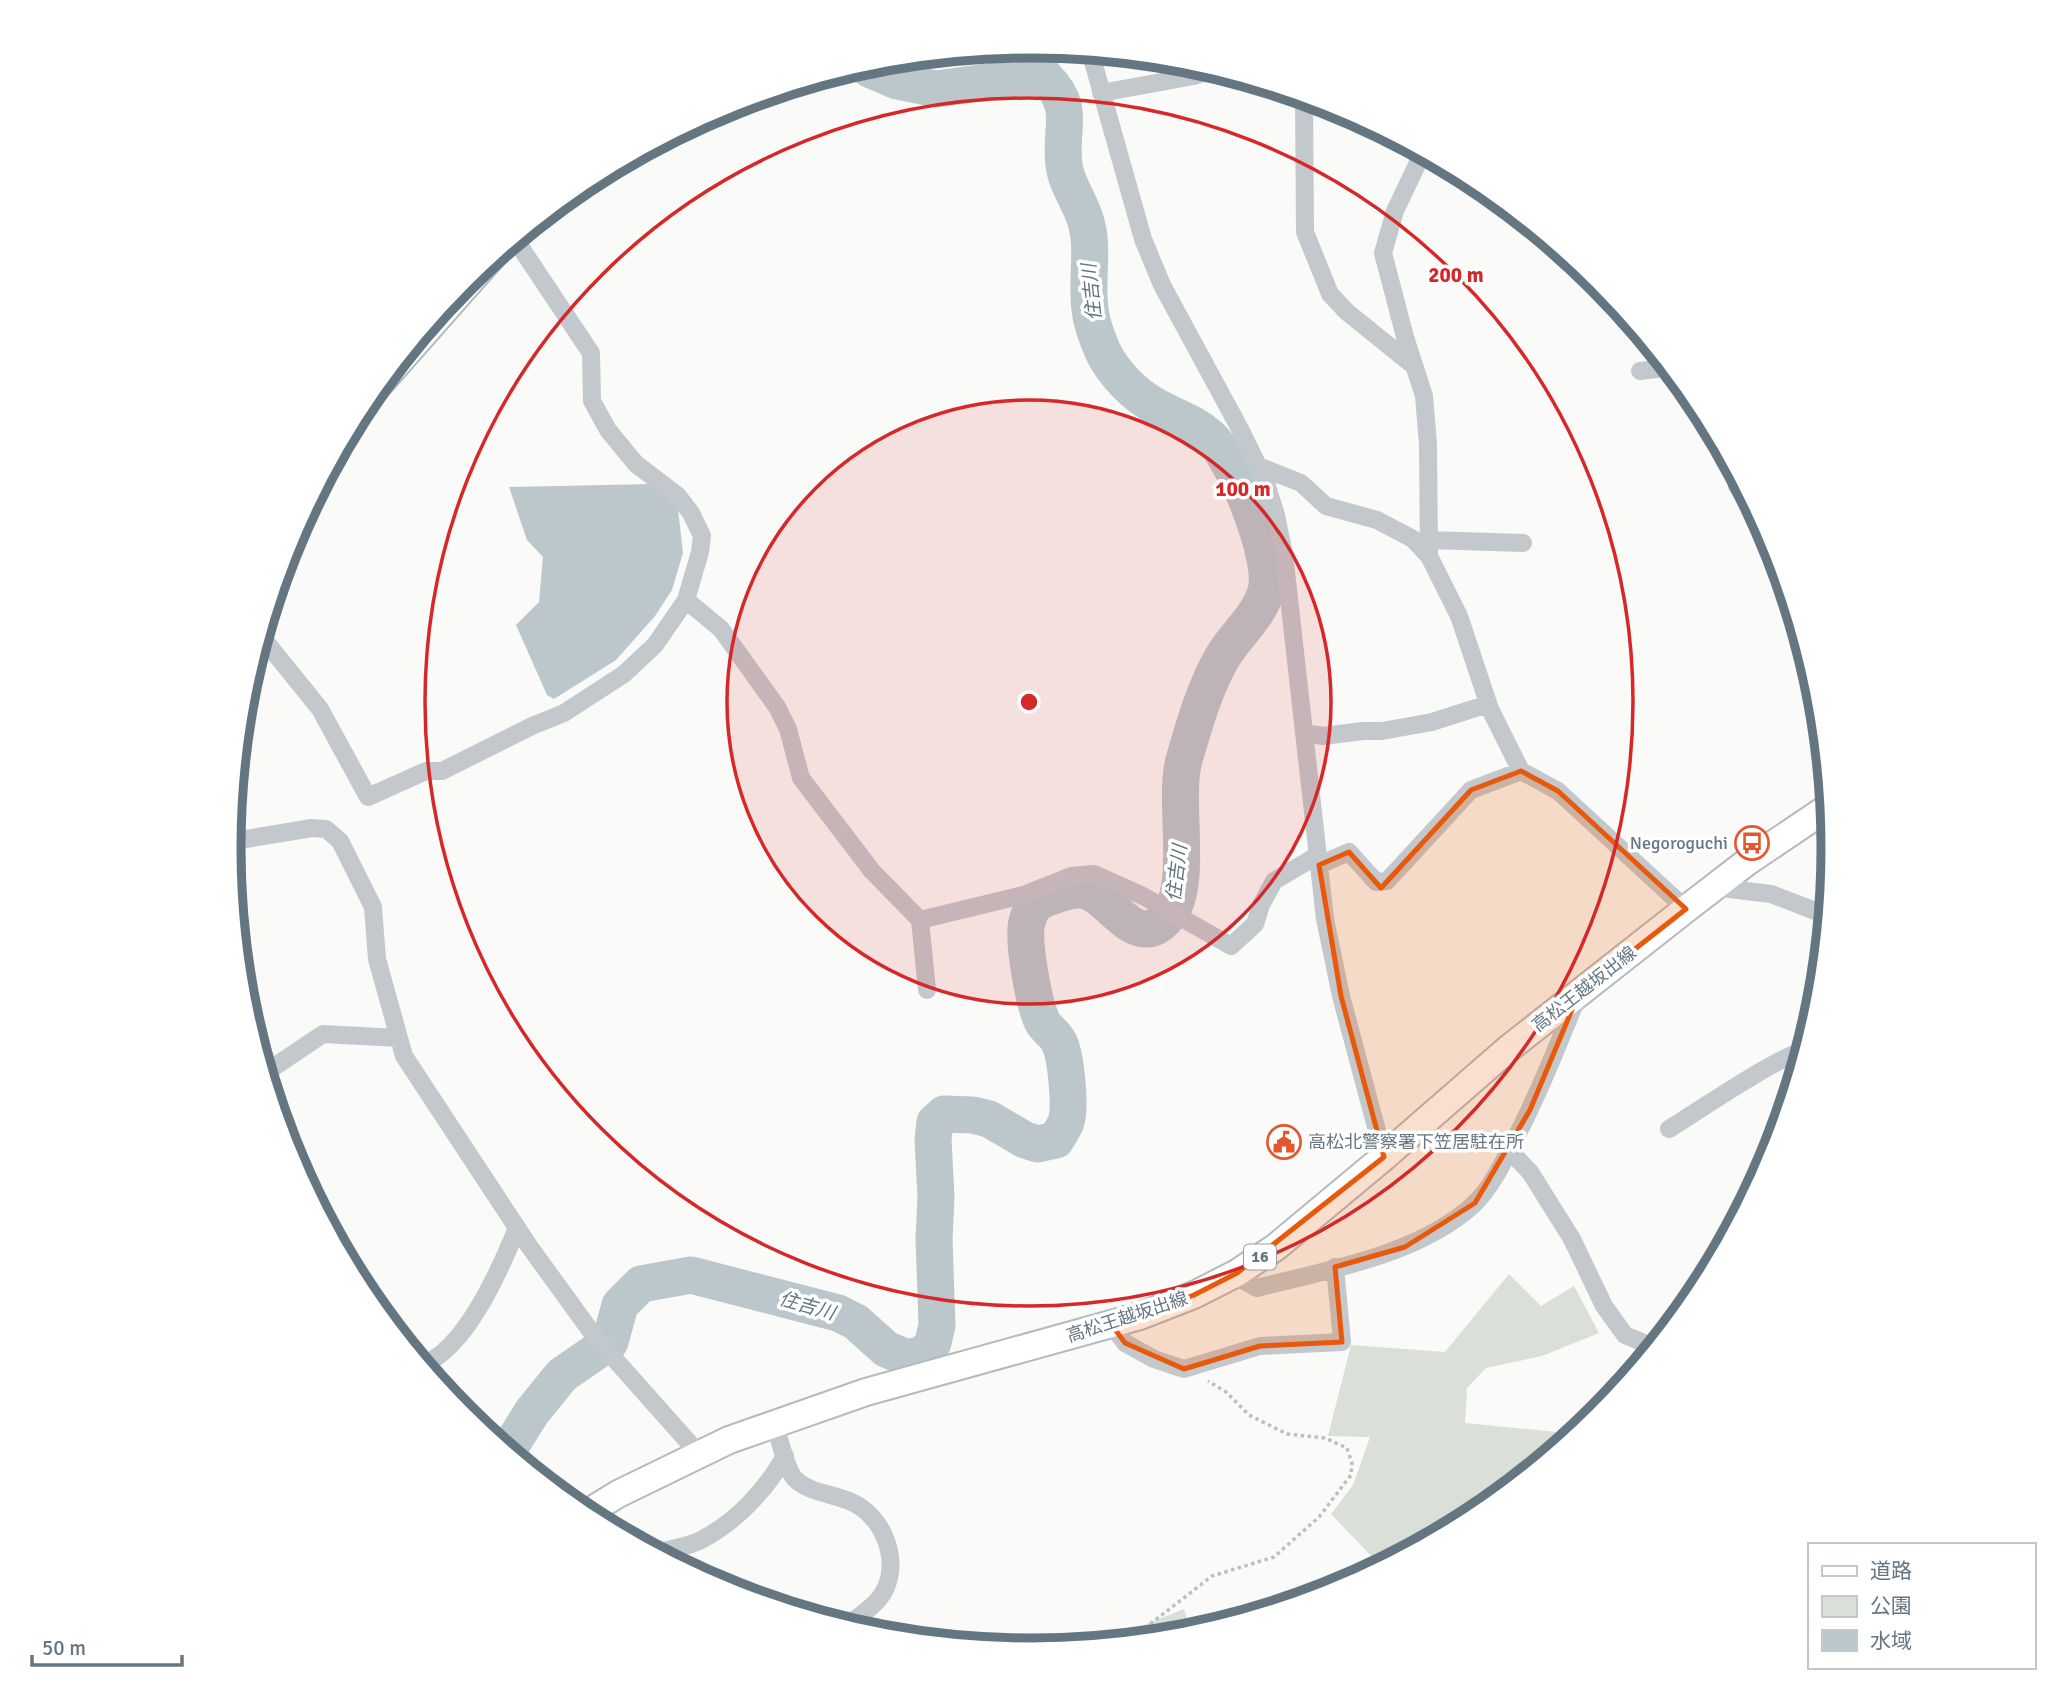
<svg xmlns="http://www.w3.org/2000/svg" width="2063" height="1697" viewBox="0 0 2063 1697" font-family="Signika,'Noto Sans JP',sans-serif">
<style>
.green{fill:#dadfd7}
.water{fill:#bbc7cb}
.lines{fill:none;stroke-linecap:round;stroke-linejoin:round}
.river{stroke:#bbc7cb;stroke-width:37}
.secondary-casing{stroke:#b3babf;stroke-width:28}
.primary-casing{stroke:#b5babe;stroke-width:30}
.path{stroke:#bbbfc2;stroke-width:3.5;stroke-dasharray:3.5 3.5;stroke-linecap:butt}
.minor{stroke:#c3c8cc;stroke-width:18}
.secondary{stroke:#fff;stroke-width:24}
.primary{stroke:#fff;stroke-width:26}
.marked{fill:#e8590c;fill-opacity:0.2;stroke:#e8590c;stroke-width:5;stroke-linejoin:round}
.ring{fill:none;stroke:#d62828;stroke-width:3.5}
.labels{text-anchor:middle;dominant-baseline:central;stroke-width:7;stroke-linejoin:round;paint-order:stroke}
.shield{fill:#fff;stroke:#939fa8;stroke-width:2}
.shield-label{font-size:16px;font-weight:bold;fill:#657683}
.poi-label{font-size:18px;fill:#657683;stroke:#fff;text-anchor:end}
.street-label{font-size:18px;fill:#657683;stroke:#fff}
.water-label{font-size:19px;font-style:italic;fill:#60757c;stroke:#fff}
.rim{fill:none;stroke:#657683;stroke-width:9}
.centre{fill:#d62828;stroke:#fff;stroke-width:3.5}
.ring-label{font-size:21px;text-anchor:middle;font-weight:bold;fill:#d62828;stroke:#fff;stroke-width:7;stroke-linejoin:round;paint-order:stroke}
</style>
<rect width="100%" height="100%" fill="#fafaf8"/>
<path class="green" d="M1509 1274 1541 1306 1574 1286 1599 1333 1542 1356 1486 1368 1467 1388 1465 1423 1577 1434 1477 1516 1386 1565 1376 1561 1331 1514 1353 1485 1370 1437 1328 1436 1351 1345 1445 1352Z
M1184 1609 1192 1635 1094 1645Z"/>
<path class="water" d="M653 484 678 509 683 553 672 590 655 616 616 660 554 699 547 695 516 625 539 602 543 557 527 540 509 487Z"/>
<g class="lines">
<path class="river" d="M507 1452 532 1412 562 1375 610 1342 620 1305 641 1284 691 1275 838 1313 856 1322 886 1349 907 1358 924 1354 933 1343 937 1325 934 1239 936 1197 933 1140 935 1122 944 1114 973 1115 989 1119 1025 1140 1038 1144 1056 1140C1059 1134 1064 1128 1066 1122 1071 1107 1066 1056 1059 1042 1055 1034 1046 1029 1042 1021 1034 1004 1022 940 1027 922 1031 906 1038 900 1053 896 1064 892 1075 888 1086 891 1112 897 1138 957 1170 913 1193 882 1173 799 1184 760 1194 726 1204 689 1222 658 1235 635 1259 617 1266 591 1275 559 1234 457 1209 436 1192 421 1169 415 1150 403 1129 390 1107 366 1099 342 1095 332 1091 320 1090 309 1086 281 1094 249 1086 222 1081 203 1066 184 1064 165 1059 126 1077 109 1045 77L1016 78 936 89 897 81 869 69 864 64"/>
<g class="secondary-casing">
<path id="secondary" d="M364 403 492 258"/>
</g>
<g class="primary-casing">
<path id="primary" d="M584 1515 618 1494 729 1440 866 1392 1140 1316 1194 1295 1237 1273 1276 1247 1384 1157 1508 1049 1686 909 1747 862 1830 806"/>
</g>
<path class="path" d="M1139 1641 1145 1628 1212 1576 1274 1557 1319 1517 1351 1475 1352 1463 1347 1448 1325 1438 1287 1434 1249 1415 1226 1392 1208 1381"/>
<path class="minor" d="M1090 51 1143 239 1162 285 1240 429 1265 480 1276 515 1284 554 1325 919 1341 996 1384 1157
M1101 93 1194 76 1215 69
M1304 96 1305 232 1330 294 1347 312 1414 366
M1423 152 1395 211 1383 253 1405 337 1424 396 1428 444 1429 556
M515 239 591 353 592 401 608 430 636 464 678 496 691 513 702 536 700 552 686 600 721 629 777 707 788 729 801 778 872 871 920 920
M1640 371 1664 368 1668 365
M1258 466 1301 483 1326 506 1377 520 1413 539 1429 556 1459 616 1490 709 1521 771 1558 791 1686 909
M1737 486 1769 533
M1429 540 1523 543
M261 636 320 709 368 797 426 771H442L532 726 564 713 624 674 655 645 686 600
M1304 733 1323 736 1363 731H1382L1432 722 1488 704
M230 837 246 839 312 828 326 829 340 841 373 907 377 959 404 1056 529 1246 595 1337 699 1454
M1319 865 1349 852 1376 882 1387 881 1471 790 1521 771
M1713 887 1771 894 1828 916
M927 990 920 920 1023 895 1071 876 1094 874 1143 896 1231 946 1255 924 1261 905 1274 881 1318 855
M265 1073 323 1034 399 1038
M1669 1129C1692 1115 1786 1051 1805 1051
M1509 1150 1530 1172 1572 1239 1604 1306 1625 1335 1656 1348
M1233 1275 1257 1288C1328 1270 1418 1255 1473 1205 1489 1190 1501 1167 1511 1147 1537 1098 1557 1047 1578 996
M1111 1324 1125 1343 1154 1359 1184 1369 1260 1346 1342 1342 1335 1267
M422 1365C466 1349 500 1270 517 1228
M775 1424C779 1437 786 1470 795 1479 813 1496 840 1493 859 1506 889 1525 902 1572 878 1600 868 1611 856 1619 844 1627
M660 1556 664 1551C675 1548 690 1546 701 1540 736 1522 766 1490 785 1456"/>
<use href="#secondary" class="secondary"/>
<use href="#primary" class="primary"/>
</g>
<path class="marked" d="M1521 771 1558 791 1686 909 1579 993 1530 1110 1475 1203 1405 1247 1335 1267 1342 1342 1260 1346 1184 1369 1125 1343 1111 1324 1194 1295 1237 1273 1384 1157 1341 996 1319 865 1349 852 1381 888 1471 790Z"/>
<circle cx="1029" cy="702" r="302" fill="#d62828" fill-opacity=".12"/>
<g class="ring">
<circle cx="1029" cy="702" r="302"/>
<circle cx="1029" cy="702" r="604"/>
</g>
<defs>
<g id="bus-ring" transform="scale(1.75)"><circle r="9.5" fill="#fff" stroke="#e4572e" stroke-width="1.5"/><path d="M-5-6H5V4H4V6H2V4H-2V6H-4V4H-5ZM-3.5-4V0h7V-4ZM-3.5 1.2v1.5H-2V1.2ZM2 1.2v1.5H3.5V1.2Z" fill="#e4572e"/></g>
<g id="civic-ring" transform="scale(1.75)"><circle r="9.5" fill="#fff" stroke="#e4572e" stroke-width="1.5"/><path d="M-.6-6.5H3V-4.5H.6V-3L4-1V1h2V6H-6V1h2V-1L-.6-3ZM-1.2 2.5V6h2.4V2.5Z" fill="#e4572e"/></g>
</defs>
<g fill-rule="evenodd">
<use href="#bus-ring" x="1752" y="843"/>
<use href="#civic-ring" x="1284" y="1142"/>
</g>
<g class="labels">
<rect class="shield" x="1244" y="1244.5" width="32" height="25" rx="5"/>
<g class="shield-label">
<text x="1260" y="1257">16</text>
</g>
<g class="poi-label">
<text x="1728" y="843">Negoroguchi</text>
<text x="1308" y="1142" text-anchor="start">高松北警察署下笠居駐在所</text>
</g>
<g class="street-label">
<text transform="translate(1584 989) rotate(-38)">高松王越坂出線</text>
<text transform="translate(1127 1317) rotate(-18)">高松王越坂出線</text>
</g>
<g class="water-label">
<text transform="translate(1092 292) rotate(-96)">住吉川</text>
<text transform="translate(1177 873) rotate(-83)">住吉川</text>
<text transform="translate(807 1306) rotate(16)">住吉川</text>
</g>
</g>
<path d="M0 0H2063V1697H0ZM241 848a790 790 0 1 1 1580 0a790 790 0 1 1-1580 0Z" fill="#fff" fill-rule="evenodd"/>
<path class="rim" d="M241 848a790 790 0 1 1 1580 0a790 790 0 1 1-1580 0Z"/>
<circle cx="1029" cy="702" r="10" class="centre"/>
<g class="ring-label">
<text x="1456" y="282">200 m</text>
<text x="1243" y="496">100 m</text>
</g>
<rect x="1808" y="1543" width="228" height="126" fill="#ffffff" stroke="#c1c8cd" stroke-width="2"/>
<rect x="1822" y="1566" width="35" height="10" fill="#ffffff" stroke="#c1c8cd" stroke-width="2"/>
<text x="1870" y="1578" font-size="21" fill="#657683">道路</text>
<rect x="1822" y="1596" width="35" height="21" fill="#dadfd7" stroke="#c1c8cd" stroke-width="2"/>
<text x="1870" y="1613" font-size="21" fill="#657683">公園</text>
<rect x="1822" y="1630" width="35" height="21" fill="#bbc7cb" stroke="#c1c8cd" stroke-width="2"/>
<text x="1870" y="1648" font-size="21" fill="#657683">水域</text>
<path d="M32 1655v10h150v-10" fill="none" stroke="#657683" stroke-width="3.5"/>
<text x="42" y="1655" font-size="21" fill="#657683" stroke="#ffffff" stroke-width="5" paint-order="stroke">50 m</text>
</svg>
